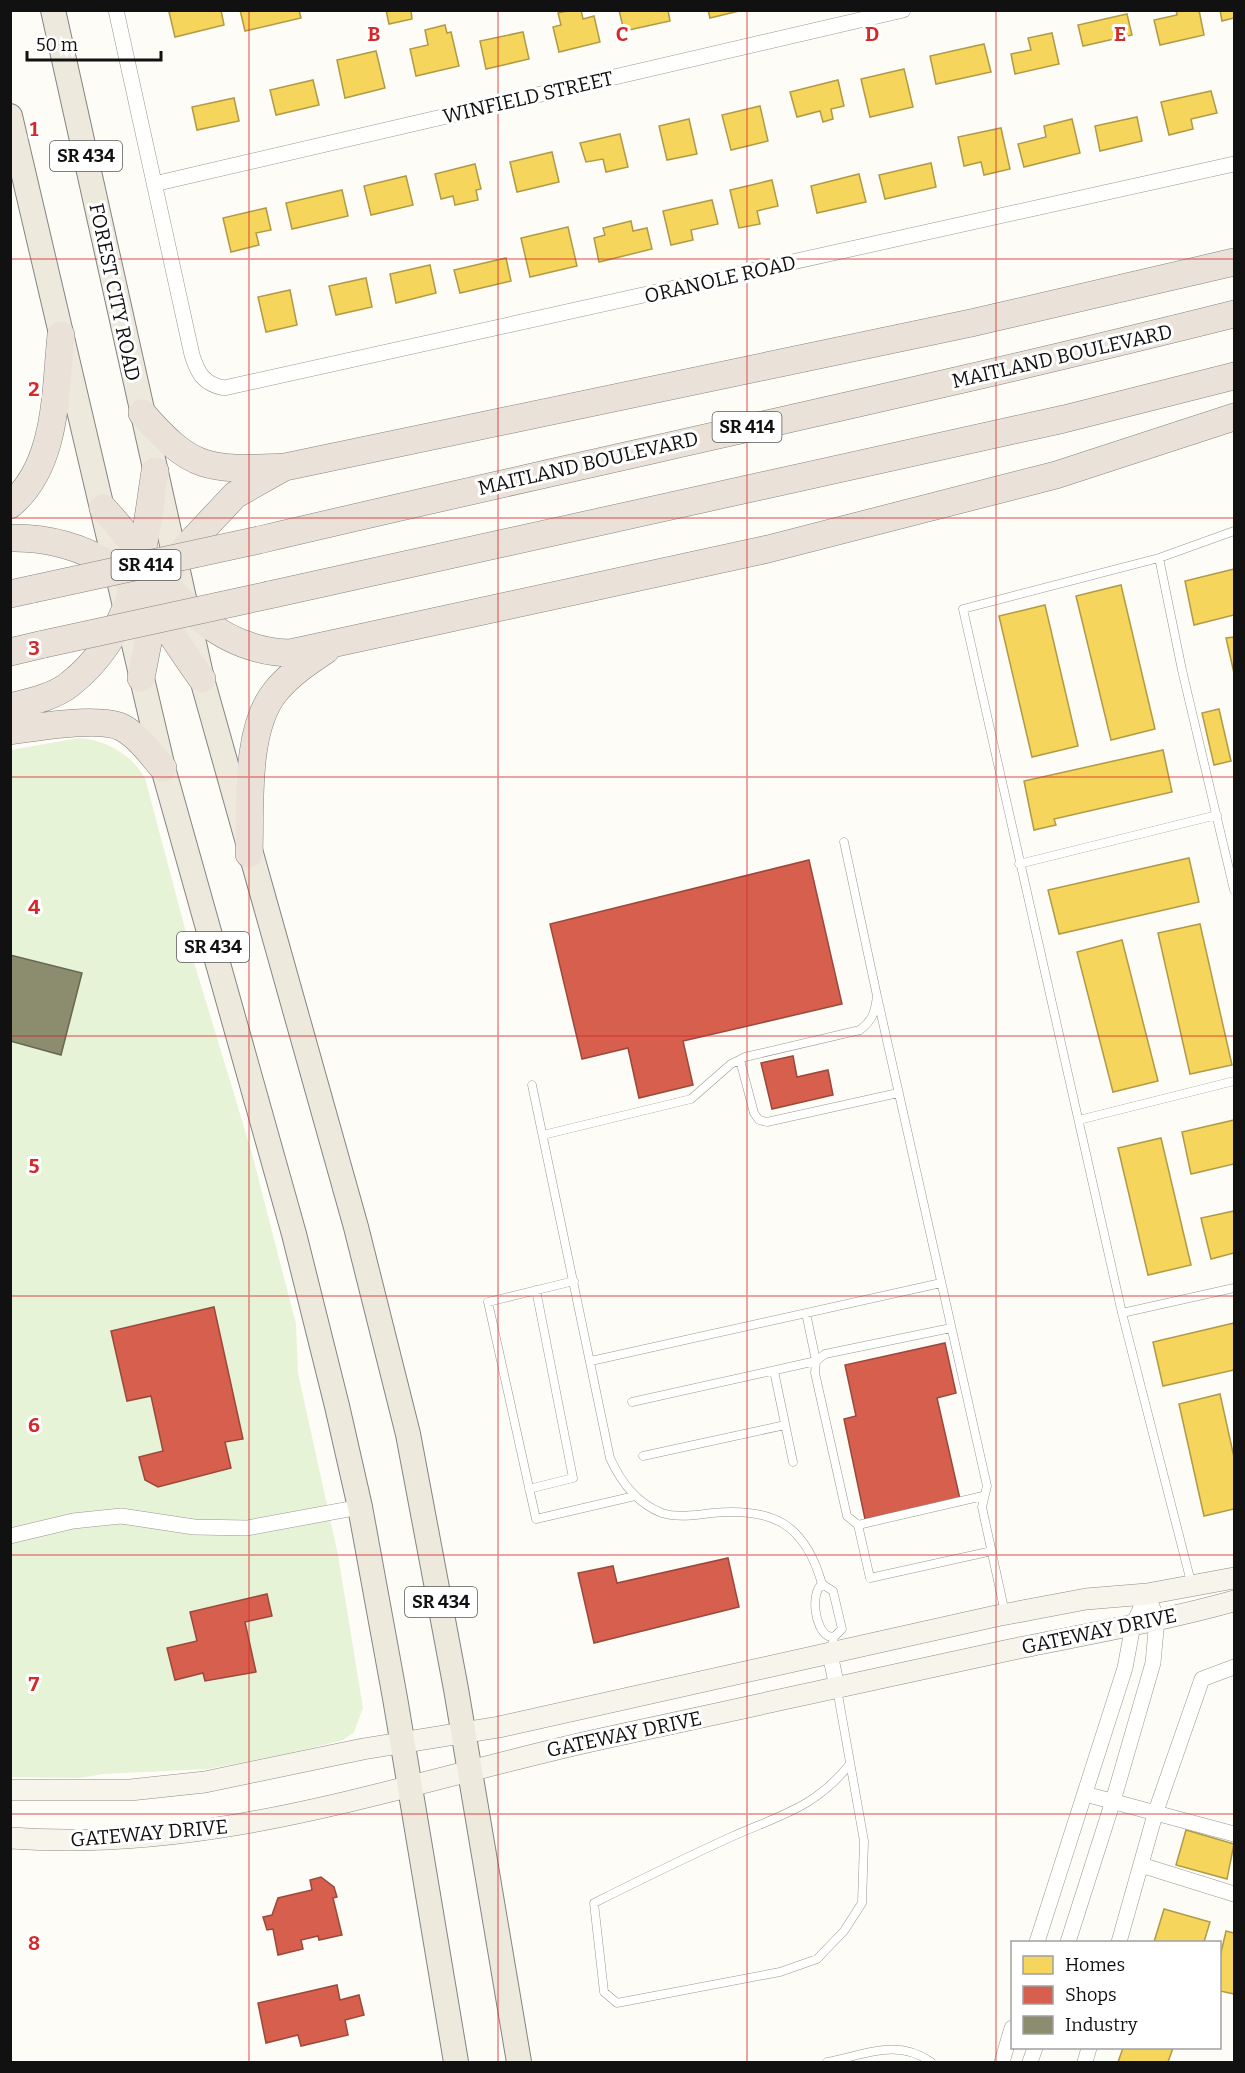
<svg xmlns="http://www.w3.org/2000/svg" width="1245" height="2073" viewBox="0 0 1245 2073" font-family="Bitter,serif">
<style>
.green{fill:#e7f3d7}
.homes{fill:#f6d55c;stroke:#b19a46;stroke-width:1.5}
.shops{fill:#d6604d;stroke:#9b483b;stroke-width:1.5}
.industry{fill:#8c8c6e;stroke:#676752;stroke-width:1.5}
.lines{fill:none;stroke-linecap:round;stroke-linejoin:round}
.lane-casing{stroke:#979795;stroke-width:9}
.street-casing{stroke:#979795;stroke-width:16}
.secondary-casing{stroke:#8e8d8b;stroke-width:22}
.primary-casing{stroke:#858482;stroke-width:26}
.highway-casing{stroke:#858482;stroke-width:28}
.lane{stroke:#fffffe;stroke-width:8}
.street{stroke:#fffffe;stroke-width:15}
.secondary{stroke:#f6f4eb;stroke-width:21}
.primary{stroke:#ede9dc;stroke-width:24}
.highway{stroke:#eae1d8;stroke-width:27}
.highway-bridge-casing{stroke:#858482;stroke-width:28;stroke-linecap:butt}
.highway-bridge{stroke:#eae1d8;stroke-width:27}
.grid{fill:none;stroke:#d62828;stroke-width:1.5;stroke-opacity:0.55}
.labels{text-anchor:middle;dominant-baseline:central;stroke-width:6;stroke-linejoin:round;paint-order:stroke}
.shield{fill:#fff;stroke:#585858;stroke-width:1.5}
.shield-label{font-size:18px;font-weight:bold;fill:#111}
.street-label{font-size:20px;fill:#111;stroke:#fff}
.grid-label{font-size:20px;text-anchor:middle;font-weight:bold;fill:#d62828;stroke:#fff;stroke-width:6;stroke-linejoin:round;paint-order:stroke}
</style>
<rect width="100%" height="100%" fill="#fdfcf7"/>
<path class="green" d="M79 738C106 740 131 754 145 778L193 959 251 1150 296 1324 298 1373 338 1555 363 1708 354 1732 343 1740 286 1754 208 1769 103 1774 80 1778 11 1777V750Z"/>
<path class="homes" d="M174 10H221L224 25 175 37 169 12Z
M240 10H299L301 18 245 31Z
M386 10H411L412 19 389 24Z
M571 10H581L583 19 594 16 600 42 559 52 553 27 561 25 558 13Z
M619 10H668L670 21 624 31Z
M708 10H743L710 18Z
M1176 10H1199L1204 35 1160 45 1154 20 1177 15Z
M1220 10H1234V18L1222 21Z
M1127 14 1132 35 1083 46 1078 25Z
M445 25 447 33 451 32 459 66 416 76 410 49 428 45 425 30Z
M523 32 529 59 486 69 480 41Z
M1052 33 1059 64 1015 74 1011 54 1031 50 1028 38Z
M984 44 991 72 936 84 930 56Z
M376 51 385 88 345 98 337 60Z
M904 69 913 107 870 117 861 79Z
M313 80 319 105 276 115 270 90Z
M838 80 844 106 831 109 833 119 823 122 820 111 797 117 790 92Z
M1211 91 1217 113 1191 119 1193 129 1169 135 1161 102Z
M234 98 239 121 197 130 192 107Z
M760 106 768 141 731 150 722 115Z
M1137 117 1142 141 1100 151 1095 126Z
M689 119 697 154 667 160 659 126Z
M1072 119 1080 153 1024 167 1018 144 1046 137 1044 126Z
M1001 128 1010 169 984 175 981 162 964 166 958 137Z
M620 134 628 167 606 172 603 159 586 162 580 143Z
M552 152 559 182 517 192 510 162Z
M931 163 936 187 885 199 879 175Z
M475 164 481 189 476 190 478 200 455 205 453 196 441 199 435 174Z
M859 174 866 202 817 213 811 186Z
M406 176 413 205 371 215 364 186Z
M772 180 778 206 757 211 760 224 739 228 730 190Z
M342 190 348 216 292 229 286 203Z
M712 200 718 224 691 230 693 240 671 245 663 211Z
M266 208 271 230 256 233 259 245 231 252 223 218Z
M631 221 633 231 647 228 652 249 599 262 594 238 605 235 603 228Z
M568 227 577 266 530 277 521 238Z
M506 258 511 281 460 293 454 270Z
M430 265 436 293 396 303 390 274Z
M366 278 372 307 336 315 329 286Z
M290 290 297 325 266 332 258 297Z
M1234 569V615L1194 625 1185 581Z
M1121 585 1155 729 1111 740 1076 596Z
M1045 605 1078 746 1032 757 999 616Z
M1234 637V673L1226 638Z
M1219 709 1231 761 1214 765 1202 713Z
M1163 750 1172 792 1054 819 1056 825 1034 830 1024 781Z
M1189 858 1199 902 1059 934 1048 890Z
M1200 924 1232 1065 1190 1074 1158 933Z
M1122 940 1158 1081 1113 1092 1077 952Z
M1234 1120V1164L1191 1174 1182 1132Z
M1161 1138 1191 1265 1148 1275 1118 1148Z
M1234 1211V1253L1211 1259 1201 1218Z
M1234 1323V1370L1163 1386 1153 1342Z
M1220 1394 1234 1457V1509L1204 1516 1179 1404Z
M1186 1830 1234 1844 1227 1879 1176 1865Z
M1164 1909 1210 1922 1204 1942H1154Z
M1226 1931 1234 1933V1994L1220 1991V1957Z
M1123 2048H1173L1168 2062H1118Z"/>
<path class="shops" d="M809 860 842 1004 683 1041 693 1085 639 1098 628 1048 582 1059 550 924Z
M793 1056 797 1077 828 1070 833 1095 772 1109 761 1063Z
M214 1307 243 1439 225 1442 231 1468 158 1487 145 1480 139 1457 163 1451 151 1396 127 1401 111 1331Z
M945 1343 956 1393 937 1398 960 1499 865 1519 844 1419 856 1416 845 1365Z
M728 1558 739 1607 594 1643 578 1573 613 1566 617 1583Z
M267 1594 272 1616 245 1622 256 1672 205 1681 203 1673 175 1680 167 1648 197 1641 190 1612Z
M321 1877 334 1887 337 1897 333 1898 342 1935 319 1940 318 1936 301 1940 303 1949 278 1955 273 1929 267 1930 263 1917 272 1915 278 1898 312 1890 310 1880Z
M337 1985 340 2000 359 1995 364 2015 345 2020 348 2035 301 2046 298 2035 266 2043 258 2003Z"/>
<path class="industry" d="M10 955 82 973 61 1055 10 1041Z"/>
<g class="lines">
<g class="lane-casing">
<path id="lane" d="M1159 558 1182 670 1234 890
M1019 864 1217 815
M877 996 987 1486 982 1507 1005 1613
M740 1060 754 1113 759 1120 767 1122 898 1093
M532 1085 610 1458C621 1482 636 1503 662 1513 677 1518 697 1515 712 1513 773 1507 805 1524 822 1584
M1079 1120 1234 1081
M543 1135 691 1099 731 1064 745 1057 860 1030C873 1020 875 1012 877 996L844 842
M574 1281 488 1302 536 1519 635 1496
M1122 1313 1234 1288
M591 1361 941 1283
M774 1371 793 1462
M632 1402 816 1361 806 1313
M643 1456 785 1425
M529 1489 573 1478 536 1290
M983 1496 858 1525 870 1578 992 1551
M858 1525 847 1516 815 1373 816 1361 825 1354 951 1328
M822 1584 833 1591 842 1629 834 1637 831 1649
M822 1584C810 1594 815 1629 828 1636L834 1637
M1192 1586 1122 1313 963 609 1159 558 1234 531
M837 1689 864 1841 862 1903 844 1931 817 1959 780 1972 617 2003 604 1992 594 1903C640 1880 685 1858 731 1837 780 1815 815 1808 850 1764
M827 2062C865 2055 897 2038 931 2062"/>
</g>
<g class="street-casing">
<path id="street" d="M116 10 192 355C198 374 204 384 224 388L1234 164
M154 184 903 10
M10 1536 73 1521 121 1516 194 1527 247 1528 360 1507
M830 1654 837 1687
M1085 1794 1234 1834
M1141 1865 1234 1894
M1037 1942 1125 1668 1133 1625 1147 1594
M1068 1942 1113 1801 1153 1663 1157 1619 1147 1594
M1119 1942 1156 1811 1202 1679 1234 1667
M1002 2062 1012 2028
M1030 2062 1035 2048
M1085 2062 1089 2048"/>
</g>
<g class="secondary-casing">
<path id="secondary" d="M10 1790H130L205 1782 363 1749 499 1727 996 1616 1086 1599 1147 1594 1234 1578
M10 1838C216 1853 399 1784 596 1740 735 1710 874 1679 1014 1649 1087 1634 1162 1621 1234 1601"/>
</g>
<g class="primary-casing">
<path id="primary" d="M53 10 202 679 356 1227 408 1434 456 1689 519 2062
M10 116 163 768 294 1234 337 1406 360 1507 395 1698 456 2062"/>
</g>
<g class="highway-casing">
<path id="highway" d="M142 413C193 472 210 470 285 467L971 323 1234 262
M10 505C58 465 55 391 61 335
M103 508C159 568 196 650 290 653L768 549 1056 475 1234 417
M10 538C46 537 85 547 114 568 145 589 179 648 202 679
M259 540C584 463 911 395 1234 314
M10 594 33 589
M269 595 1064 419 1234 376
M10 652 44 644
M141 678 154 612 175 559 235 495 281 469
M10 707C30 702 54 697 70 684 138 630 143 550 155 471
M10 731C35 727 102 716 123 728 139 737 151 754 163 768
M249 854C251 808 244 729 276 691 290 674 308 662 326 650"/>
</g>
<use href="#lane" class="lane"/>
<use href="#street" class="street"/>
<use href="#secondary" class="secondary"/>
<use href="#primary" class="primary"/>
<use href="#highway" class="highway"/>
<g class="highway-bridge-casing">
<path id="highway-bridge" d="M33 589 259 540
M44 644 269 595"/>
</g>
<use href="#highway-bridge" class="highway-bridge"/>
</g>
<path class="grid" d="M249 10V2062M498 10V2062M747 10V2062M996 10V2062M10 259H1234M10 518H1234M10 777H1234M10 1036H1234M10 1296H1234M10 1555H1234M10 1814H1234"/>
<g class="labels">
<g class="shield">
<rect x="50" y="141" width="72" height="30" rx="4.5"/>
<rect x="712.5" y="412" width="69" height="30" rx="4.5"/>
<rect x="111.5" y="550" width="69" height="30" rx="4.5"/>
<rect x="177" y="932" width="72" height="30" rx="4.5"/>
<rect x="405" y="1587" width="72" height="30" rx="4.5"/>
</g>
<g class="shield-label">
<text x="86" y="156">SR 434</text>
<text x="747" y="427">SR 414</text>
<text x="146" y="565">SR 414</text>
<text x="213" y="947">SR 434</text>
<text x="441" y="1602">SR 434</text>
</g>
<g class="street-label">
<text transform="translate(528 97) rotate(-13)">WINFIELD STREET</text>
<text transform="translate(720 279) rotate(-13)">ORANOLE ROAD</text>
<text transform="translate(115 292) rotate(78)">FOREST CITY ROAD</text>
<text transform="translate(1062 356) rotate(-13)">MAITLAND BOULEVARD</text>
<text transform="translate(588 463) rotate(-13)">MAITLAND BOULEVARD</text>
<text transform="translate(1099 1631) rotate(-12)">GATEWAY DRIVE</text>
<text transform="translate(624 1734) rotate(-12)">GATEWAY DRIVE</text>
<text transform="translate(149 1833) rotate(-5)">GATEWAY DRIVE</text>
</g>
</g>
<g class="grid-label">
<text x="374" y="41">B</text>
<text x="622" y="41">C</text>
<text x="872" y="41">D</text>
<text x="1120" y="41">E</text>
<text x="34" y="136">1</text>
<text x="34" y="396">2</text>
<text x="34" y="655">3</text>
<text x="34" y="914">4</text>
<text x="34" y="1173">5</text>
<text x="34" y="1432">6</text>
<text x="34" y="1691">7</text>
<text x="34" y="1950">8</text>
</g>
<rect width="1245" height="2073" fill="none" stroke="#111111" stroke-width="24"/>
<rect x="1011" y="1941" width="210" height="108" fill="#ffffff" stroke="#a0a0a0" stroke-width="1.5"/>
<rect x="1023" y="1956" width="30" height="18" fill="#f6d55c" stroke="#a0a0a0" stroke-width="1.5"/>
<text x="1065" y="1971" font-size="18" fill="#111111">Homes</text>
<rect x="1023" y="1986" width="30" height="18" fill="#d6604d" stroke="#a0a0a0" stroke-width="1.5"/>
<text x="1065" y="2001" font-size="18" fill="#111111">Shops</text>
<rect x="1023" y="2016" width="30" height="18" fill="#8c8c6e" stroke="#a0a0a0" stroke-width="1.5"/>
<text x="1065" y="2031" font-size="18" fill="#111111">Industry</text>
<path d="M27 51v9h134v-9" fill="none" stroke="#111111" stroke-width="3"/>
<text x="36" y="51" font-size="18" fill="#111111" stroke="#ffffff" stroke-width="4.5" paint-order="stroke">50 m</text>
</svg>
